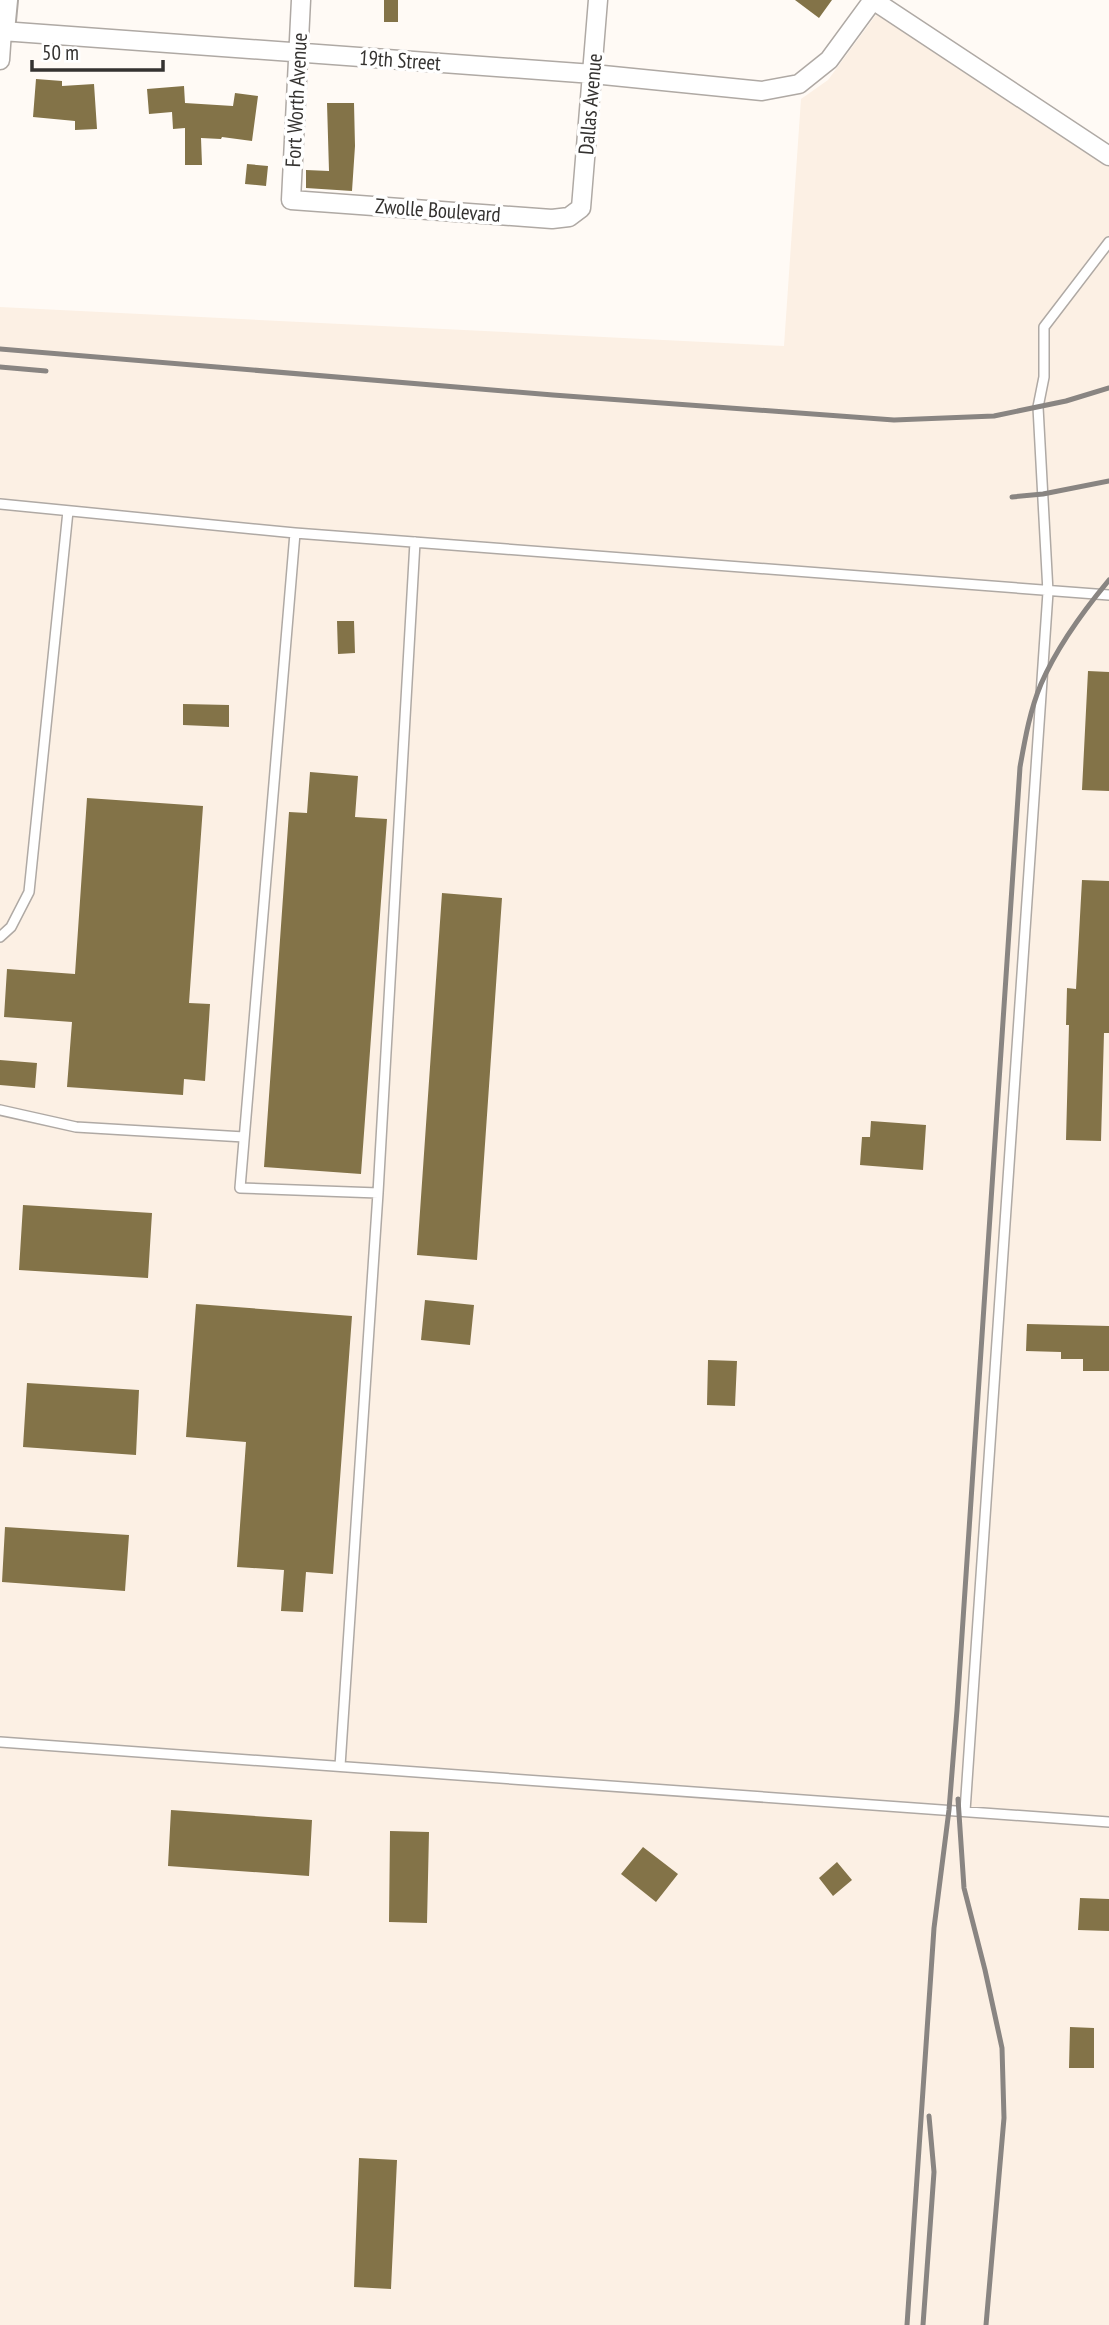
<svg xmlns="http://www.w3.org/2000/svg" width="1109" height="2325" viewBox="0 0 1109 2325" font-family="'PT Sans Narrow',sans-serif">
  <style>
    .built { fill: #fcf0e4 }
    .building { fill: #837348 }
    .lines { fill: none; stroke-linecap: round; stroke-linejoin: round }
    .lane-casing { stroke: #afa9a4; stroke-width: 12 }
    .street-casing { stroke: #afa9a4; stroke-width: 21 }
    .secondary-casing { stroke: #afa9a4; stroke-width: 28 }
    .lane { stroke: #fff; stroke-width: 9 }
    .street { stroke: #fff; stroke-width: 18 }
    .secondary { stroke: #fff; stroke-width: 24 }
    .rail { stroke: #898582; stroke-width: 5 }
    .labels { text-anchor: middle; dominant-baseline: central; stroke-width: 7; stroke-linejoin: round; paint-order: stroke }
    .street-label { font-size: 21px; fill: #343230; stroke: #fff }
  </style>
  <rect width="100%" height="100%" fill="#fffaf5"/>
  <path class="built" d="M878 12 1109 145V2325H0V307L784 346 801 99 828 80Z"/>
  <path class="building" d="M384 0H398V22H384Z
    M795 0H832L819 18Z
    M36 79 62 81V86L94 84 97 129 75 130V121L33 117Z
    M184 86 185 103 233 106 235 93 258 96 252 141 222 137 221 139 201 138 202 165H185V128L173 129 172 112 149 114 147 89Z
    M327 103H354L355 146 352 191 306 188V170L329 171Z
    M247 164 268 166 266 186 245 184Z
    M337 621H354L355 653 338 654Z
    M1088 671 1109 672V791L1082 790Z
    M183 704 229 705V727L183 725Z
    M310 772 358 776 355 817 387 819 361 1174 264 1167 289 812 307 813Z
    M87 798 203 806 189 1003 210 1004 205 1081 184 1079 183 1095 67 1087 72 1022 4 1017 7 969 75 974Z
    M1082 880 1109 881V1033H1104L1101 1141 1066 1140 1069 1025H1066L1067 988 1076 989Z
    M442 893 502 898 477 1260 417 1255Z
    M0 1060 37 1063 35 1088 0 1085Z
    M871 1121 926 1125 923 1170 860 1165 862 1137H870Z
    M23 1205 152 1213 148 1278 19 1270Z
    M425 1300 474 1305 470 1345 421 1340Z
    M196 1304 352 1316 333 1574 306 1572 303 1612 281 1611 284 1570 237 1567 246 1442 186 1437Z
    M1027 1324 1109 1326V1371H1083V1359H1061V1352L1026 1351Z
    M708 1360 737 1361 735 1406 707 1405Z
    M27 1383 139 1390 136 1455 23 1447Z
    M5 1527 129 1535 125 1591 2 1582Z
    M171 1810 312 1820 309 1876 168 1866Z
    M390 1831 429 1832 427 1923 389 1922Z
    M643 1847 678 1874 656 1902 621 1874Z
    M837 1862 852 1880 833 1896 819 1878Z
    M1080 1898 1109 1899V1931L1078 1930Z
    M1070 2027 1094 2028V2068H1069Z
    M359 2158 397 2160 391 2289 354 2287Z"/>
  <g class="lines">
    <g class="lane-casing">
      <path id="lane" d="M0 504 295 533 1109 595
        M295 533 240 1188 378 1193
        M0 937 11 927 29 892 68 511
        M0 1110 76 1127 244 1137
        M0 1742 1109 1822
        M340 1766 378 1193 415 542
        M965 1811 1048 592 1038 407 1044 377V327L1109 242"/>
    </g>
    <g class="street-casing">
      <path id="street" d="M301 0 291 200 552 219 569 217 581 208 598 0
        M873 0 1109 156
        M0 60 2 31 593 74 762 91 799 84 829 60 873 0"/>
    </g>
    <g class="secondary-casing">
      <path id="secondary" d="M0 31H2L5 0"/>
    </g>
    <use href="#lane" class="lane"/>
    <use href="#street" class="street"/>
    <use href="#secondary" class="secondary"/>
    <path class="rail" d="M0 349 553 395 894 420 994 416 1066 401 1109 388
      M0 367 46 371
      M1012 497 1043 494 1109 481
      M958 1799 964 1888 985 1970 1002 2048 1004 2118 986 2325
      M907 2325 934 1928 949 1810 957 1710 1020 767C1025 739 1030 710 1041 684 1057 647 1084 610 1109 580
      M923 2325 934 2172 929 2116"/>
  </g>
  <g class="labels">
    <g class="street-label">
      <text transform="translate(400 60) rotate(4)">19th Street</text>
      <text transform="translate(296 100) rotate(-87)">Fort Worth Avenue</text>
      <text transform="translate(590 104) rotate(-85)">Dallas Avenue</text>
      <text transform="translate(438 210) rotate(4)">Zwolle Boulevard</text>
    </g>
  </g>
  <path d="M32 60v10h131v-10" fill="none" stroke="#343230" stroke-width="3.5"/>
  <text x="42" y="60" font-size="21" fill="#343230" stroke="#ffffff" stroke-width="5" paint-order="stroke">50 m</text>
</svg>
